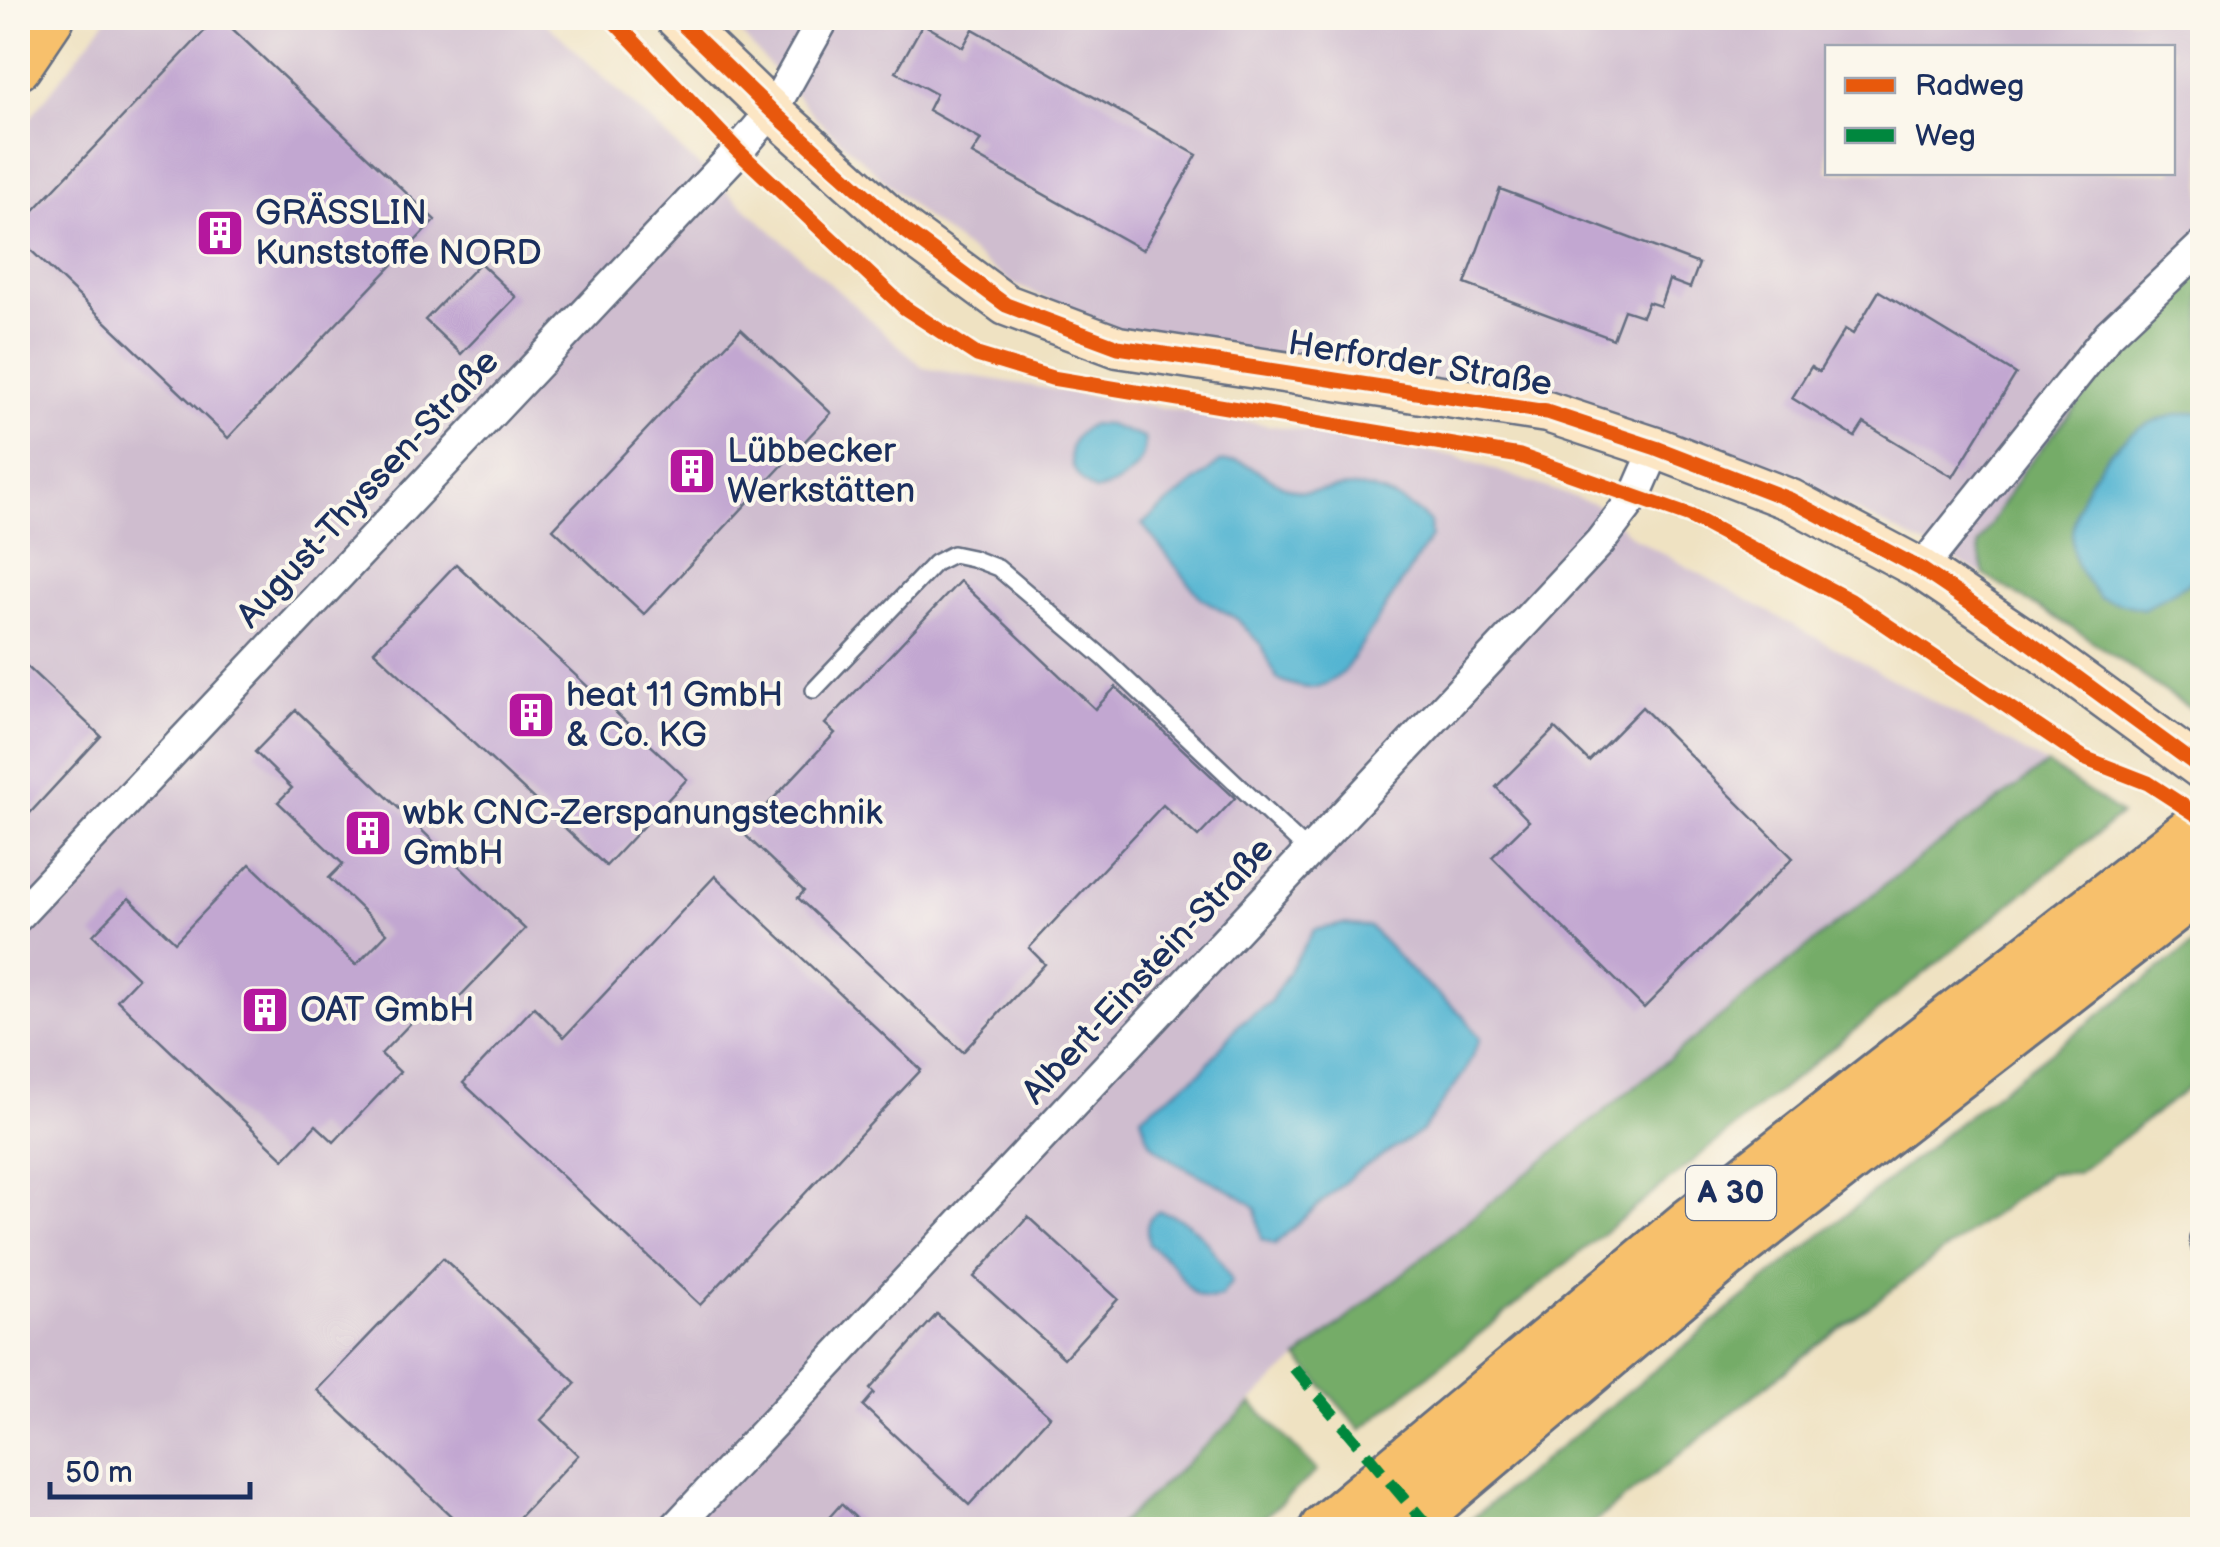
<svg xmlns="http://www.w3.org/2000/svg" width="2220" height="1547" viewBox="0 0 2220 1547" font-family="'Balsamiq Sans',sans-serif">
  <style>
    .industrial { fill: #cfbdcf; fill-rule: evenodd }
    .forest { fill: #75ac68; stroke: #486e63; stroke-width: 2.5 }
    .water { fill: #54b5d2; stroke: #387298; stroke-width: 2.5 }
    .building { fill: #c2a7d1 }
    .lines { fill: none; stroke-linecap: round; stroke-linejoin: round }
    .lane-casing { stroke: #656e81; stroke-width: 20 }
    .street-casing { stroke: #656e81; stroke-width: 35 }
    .secondary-casing { stroke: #656e81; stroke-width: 45 }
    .primary-casing { stroke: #656e81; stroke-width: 50 }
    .highway-casing { stroke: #656e81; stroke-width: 58 }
    .lane { stroke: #fff; stroke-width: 15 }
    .street { stroke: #fff; stroke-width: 30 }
    .secondary { stroke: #fce6c4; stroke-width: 40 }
    .primary { stroke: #f7c06c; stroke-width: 45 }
    .highway { stroke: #f7c06c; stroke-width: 52 }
    .quiet { stroke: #00873e; stroke-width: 12; stroke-dasharray: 25 12; stroke-linecap: butt }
    .cycleway-casing { stroke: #fbf7ec; stroke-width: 21 }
    .cycleway { stroke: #e8590c; stroke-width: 15 }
    .labels { text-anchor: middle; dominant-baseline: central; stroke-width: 8; stroke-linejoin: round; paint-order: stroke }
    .shield { fill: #fbf7ec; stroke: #5e6b89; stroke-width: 2.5 }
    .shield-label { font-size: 32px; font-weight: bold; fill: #1b2f5e }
    .poi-label { font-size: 35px; fill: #1b2f5e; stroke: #fbf7ec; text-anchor: start }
    .street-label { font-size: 35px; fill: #1b2f5e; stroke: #fbf7ec }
  </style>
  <rect width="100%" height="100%" fill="#fbf7ec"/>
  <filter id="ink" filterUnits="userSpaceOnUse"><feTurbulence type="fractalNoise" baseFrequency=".01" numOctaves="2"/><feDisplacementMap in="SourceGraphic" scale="20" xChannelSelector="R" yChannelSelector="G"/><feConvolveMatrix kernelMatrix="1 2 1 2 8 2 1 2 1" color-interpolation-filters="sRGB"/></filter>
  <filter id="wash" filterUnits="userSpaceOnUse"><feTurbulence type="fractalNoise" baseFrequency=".0048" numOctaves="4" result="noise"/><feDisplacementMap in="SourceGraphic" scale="40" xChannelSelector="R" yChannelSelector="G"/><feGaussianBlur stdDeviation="2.25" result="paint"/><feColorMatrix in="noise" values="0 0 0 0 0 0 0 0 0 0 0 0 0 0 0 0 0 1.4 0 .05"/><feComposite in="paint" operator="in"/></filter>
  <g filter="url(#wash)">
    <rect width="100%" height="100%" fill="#efe2c2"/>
    <path class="industrial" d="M107 18H541L679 148 924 368 1455 456 1597 505 1633 537 2047 764 1897 875 1298 1358 1114 1529H18V134Z
      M727 18H2202V271L2160 306 2024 469 1978 544 1984 575 1798 482 1126 333 1013 284 926 218 819 121ZM1828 48H2172V172H1828Z"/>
    <path class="forest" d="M2202 271V717L2082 634 1984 575 1978 545 2024 469 2160 306Z
      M2047 764 2121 814 1361 1430 1298 1358 1897 875Z
      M2202 937V1078L2077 1173H2049L1816 1346 1586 1529H1459L1982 1104Z
      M1252 1403 1317 1471 1251 1529H1114Z"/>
    <path class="water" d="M2202 412V562L2193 580 2143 609 2099 598C2092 588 2081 576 2077 565 2058 519 2097 456 2135 431 2156 417 2179 414 2202 412Z
      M1092 424 1108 425 1144 438C1149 466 1119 487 1095 491 1067 474 1059 440 1092 424Z
      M1236 461C1259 467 1275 486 1298 491 1316 494 1335 487 1353 487 1379 487 1411 504 1430 522L1431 537 1344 672C1317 692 1308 692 1277 679L1262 646 1237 619 1201 598 1142 524 1220 462Z
      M1344 924 1370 927 1413 973 1465 1017 1480 1039 1464 1073 1422 1131 1355 1173 1275 1244 1261 1239 1256 1208C1225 1182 1182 1173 1153 1145 1146 1139 1144 1125 1141 1116L1201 1072 1239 1024 1270 1002 1314 930Z
      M1159 1211C1198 1220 1212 1248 1232 1281L1221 1297C1191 1305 1185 1279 1169 1261 1164 1255 1155 1250 1149 1245 1146 1229 1144 1220 1159 1211Z"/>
    <g id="blocks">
      <path class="building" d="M217 18H221L435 220 228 438 18 238V227Z
        M923 24 963 47 973 29 1197 155 1143 250 972 154 981 140 928 110 936 94 896 72Z
        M1500 189 1699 264 1690 288 1669 280 1660 306 1648 302 1642 316 1624 310 1613 339 1465 284Z
        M480 263 516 297 461 354 425 320Z
        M1879 291 2016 374 1953 477 1864 423 1855 437 1792 398 1811 367 1819 372 1845 329 1853 334Z
        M741 329 831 413 644 614 553 529Z
        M456 564 687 779 606 866 374 651Z
        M960 581 1095 709 1116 687 1235 798 1198 837 1163 805 1029 948 1045 964 963 1052 798 898 804 891 742 832 835 733 825 724Z
        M18 658 101 736 18 826Z
        M1642 707 1793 858 1644 1008 1492 857 1529 821 1496 787 1555 728 1589 761Z
        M296 710 525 929 441 1016 429 1004 381 1054 400 1072 334 1142 316 1125 284 1159 117 1000 138 978 93 935 129 898 175 942 250 864 356 965 387 933 329 878 343 864 278 802 292 788 255 752Z
        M715 876 921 1070 700 1305 463 1083 534 1007 564 1037Z
        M1028 1217 1118 1299 1064 1358 974 1277Z
        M443 1258 576 1383 541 1420 578 1455 507 1530H466L317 1390Z
        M937 1314 1050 1416 969 1505 863 1406 874 1393 870 1389Z
        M841 1504 869 1530H818Z"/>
    </g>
  </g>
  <g filter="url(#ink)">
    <use href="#blocks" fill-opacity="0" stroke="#656e81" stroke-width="2.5"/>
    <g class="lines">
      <g class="lane-casing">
        <path id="lane" d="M814 690 935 563 953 554 972 558 998 568 1105 659 1310 853
          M2202 1227 2198 1239 2202 1257"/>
      </g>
      <g class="street-casing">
        <path id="street" d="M1921 569 2109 334 2202 246
          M18 916 738 151 772 111 824 18
          M673 1530 1600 542 1635 496 1656 448"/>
      </g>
      <g class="secondary-casing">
        <path id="secondary" d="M676 18 772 111 903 229 1006 305 1118 347 1547 412 1656 448 1791 500 1921 569 2023 638 2202 769"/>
      </g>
      <g class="primary-casing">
        <path id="primary" d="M18 67 51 18"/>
      </g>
      <g class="highway-casing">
        <path id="highway" d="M1326 1530 1693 1223 2202 825
          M1398 1530 1725 1253 2202 883"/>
      </g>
      <use href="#lane" class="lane"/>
      <use href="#street" class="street"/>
      <use href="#secondary" class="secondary"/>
      <use href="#primary" class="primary"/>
      <use href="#highway" class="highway"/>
      <path class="quiet" d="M18 29 25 18
        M1294 1368 1431 1530"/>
      <g class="cycleway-casing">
        <path id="cycleway" d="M611 18 738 151 905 308 977 355 1052 378 1520 456 1690 516 1851 601 2084 758 2148 783 2202 818
          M676 18 772 111 903 229 1006 305 1118 347 1547 412 1656 448 1791 500 1921 569 2023 638 2202 769"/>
      </g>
      <use href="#cycleway" class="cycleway"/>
    </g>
  </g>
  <defs>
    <g id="building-square" transform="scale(2.5)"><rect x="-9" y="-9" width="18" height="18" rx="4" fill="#b5179e" stroke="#fbf7ec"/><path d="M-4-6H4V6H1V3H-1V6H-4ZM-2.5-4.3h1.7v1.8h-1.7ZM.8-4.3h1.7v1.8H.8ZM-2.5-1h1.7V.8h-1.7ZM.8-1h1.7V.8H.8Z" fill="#fff"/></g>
  </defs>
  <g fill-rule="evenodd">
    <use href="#building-square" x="220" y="233"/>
    <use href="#building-square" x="692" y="471"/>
    <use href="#building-square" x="531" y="715"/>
    <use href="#building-square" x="368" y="833"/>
    <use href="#building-square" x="265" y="1010"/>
  </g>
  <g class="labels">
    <rect class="shield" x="1686" y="1166" width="90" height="54" rx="8"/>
    <g class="shield-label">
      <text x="1731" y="1193">A 30</text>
    </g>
    <g class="poi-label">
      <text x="255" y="213">GRÄSSLIN<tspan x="255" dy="40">Kunststoffe NORD</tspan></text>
      <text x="727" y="451">Lübbecker<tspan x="727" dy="40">Werkstätten</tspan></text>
      <text x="566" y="695">heat 11 GmbH<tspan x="566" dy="40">&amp; Co. KG</tspan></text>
      <text x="403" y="813">wbk CNC-Zerspanungstechnik<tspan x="403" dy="40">GmbH</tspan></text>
      <text x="300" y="1010">OAT GmbH</text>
    </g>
    <g class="street-label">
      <text transform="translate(1420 364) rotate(9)">Herforder Straße</text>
      <text transform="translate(368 489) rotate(-47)">August-Thyssen-Straße</text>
      <text transform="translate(1148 971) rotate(-47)">Albert-Einstein-Straße</text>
    </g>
  </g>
  <rect width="2220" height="1547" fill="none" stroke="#fbf7ec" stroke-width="60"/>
  <rect x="1825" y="45" width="350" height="130" fill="#fbf7ec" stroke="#a1a7b3" stroke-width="2.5"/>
  <rect x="1845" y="78" width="50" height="15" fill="#e8590c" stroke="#a1a7b3" stroke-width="2.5"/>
  <text x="1915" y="95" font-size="30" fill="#1b2f5e">Radweg</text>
  <rect x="1845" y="128" width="50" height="15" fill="#00873e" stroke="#a1a7b3" stroke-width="2.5"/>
  <text x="1915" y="145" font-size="30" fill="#1b2f5e">Weg</text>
  <path d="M50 1482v15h200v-15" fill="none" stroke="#1b2f5e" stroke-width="5"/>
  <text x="65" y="1482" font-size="30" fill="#1b2f5e" stroke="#fbf7ec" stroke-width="8" paint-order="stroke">50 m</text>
</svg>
